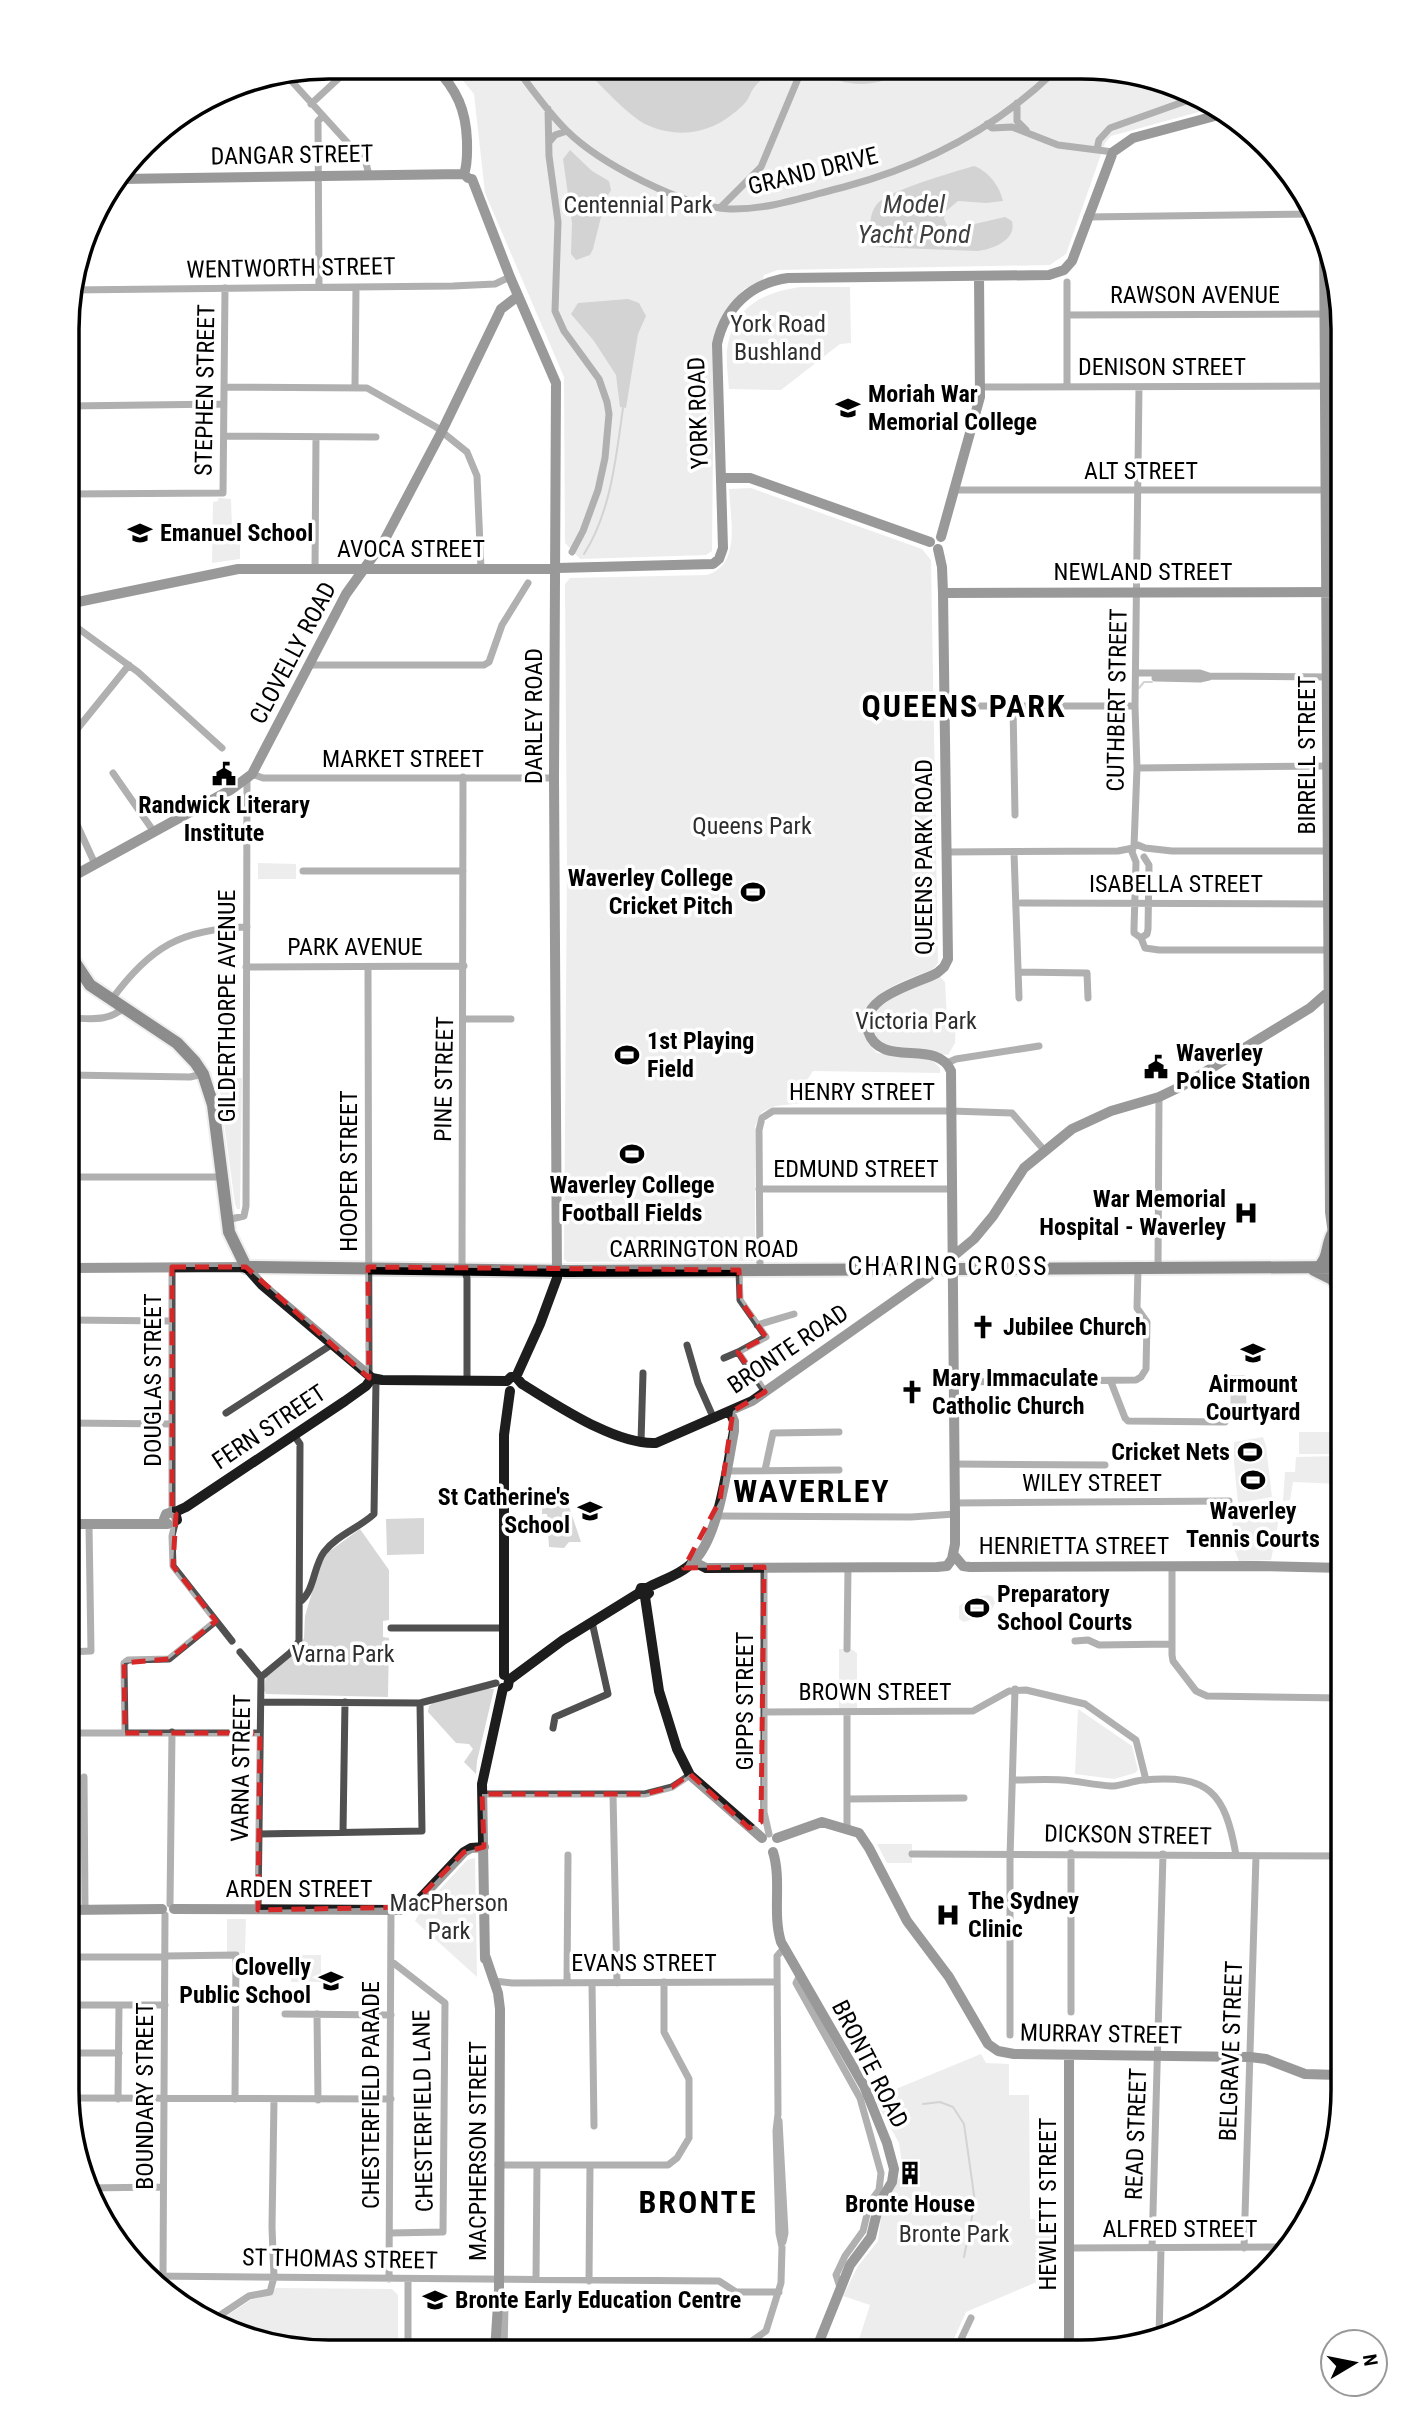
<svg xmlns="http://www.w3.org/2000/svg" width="1410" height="2419" viewBox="0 0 1410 2419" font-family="'Roboto Condensed',sans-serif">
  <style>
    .green { fill: #d7d7d7 }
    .water { fill: #9e9e9e }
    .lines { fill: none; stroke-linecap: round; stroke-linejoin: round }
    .stream { stroke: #9e9e9e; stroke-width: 2 }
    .primary-casing { stroke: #dbdbdb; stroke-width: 16 }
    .street { stroke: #505050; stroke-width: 7 }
    .secondary { stroke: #1d1d1d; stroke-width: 10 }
    .primary { stroke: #000; stroke-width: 12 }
    .marked { fill: none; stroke: #d62828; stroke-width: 5; stroke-dasharray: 14 9; stroke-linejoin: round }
    .labels { text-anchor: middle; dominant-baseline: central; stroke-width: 7; stroke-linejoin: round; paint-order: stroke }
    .street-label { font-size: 24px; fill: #000; stroke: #fff }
    .park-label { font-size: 24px; fill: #2e2e2e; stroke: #fff }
    .poi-label { font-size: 24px; font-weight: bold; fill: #000; stroke: #fff; text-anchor: start }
    .water-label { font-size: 26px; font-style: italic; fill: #3f3f3f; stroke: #fff }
    .neighbourhood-label { font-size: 26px; letter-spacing: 2px; fill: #000; stroke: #fff }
    .district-label { font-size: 32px; font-weight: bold; letter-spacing: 2px; fill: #000; stroke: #fff }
    .rim { fill: none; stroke: #000; stroke-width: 3.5 }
  </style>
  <rect width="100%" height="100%" fill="#fff"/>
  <path class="green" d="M452 67 1132 71 1197 93 1217 107 1111 136 1105 143 1066 254 1050 265 778 270 764 275 763 279 744 289 728 309 714 346 712 551 706 555 580 559 565 543 564 377 485 193 474 94Z
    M801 287H850L851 343 840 344 781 390 729 389C728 376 726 362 727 350 733 307 763 292 801 287Z
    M751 488 922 549 931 560 938 963 933 969C908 980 864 991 863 1024 863 1037 868 1044 877 1053L932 1060 940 1068V1073L813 1071 803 1086V1103L775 1106 762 1112 755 1126V1261L567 1262 564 1259 567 868 565 584 570 578 707 575C742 565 730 517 729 489Z
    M218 498 231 499 232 529 240 530V559L212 563 213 502 218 501Z
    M258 863 296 864V879H258Z
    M940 977 945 982 947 1018 956 1019 955 1043 948 1055 882 1045C878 1039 873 1033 872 1025 869 999 921 985 940 977Z
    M218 1078H242L240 1209H237L235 1204Z
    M1299 1432H1331V1436H1337V1449H1331V1454H1299Z
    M1263 1437 1266 1446 1272 1497 1238 1503 1234 1462V1442Z
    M1338 1456 1339 1484 1293 1482 1290 1500 1283 1501 1285 1472H1295L1296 1457Z
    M562 1486 581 1542H569L564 1548 549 1547 547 1514H542V1491Z
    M1273 1501 1274 1508 1277 1510 1278 1524 1271 1560 1239 1561 1235 1551 1231 1506Z
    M424 1518V1554L387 1555 386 1519Z
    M360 1529 389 1570V1620L383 1621V1637L389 1638 388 1697 266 1694 264 1690 266 1676 300 1646 304 1638 305 1616 319 1569 327 1553Z
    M988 1595 993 1597 995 1603 990 1613 964 1622 959 1619V1606L970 1598Z
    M839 1649H851L857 1653V1712H839Z
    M485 1688 494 1689 477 1761 476 1774 464 1762 473 1749 469 1744 456 1743 428 1712 429 1706 433 1703Z
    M1078 1709 1132 1746 1138 1770 1135 1773 1114 1779 1075 1774Z
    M877 1844H912V1863H887Z
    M475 1858 477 1977 415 1921 421 1910 467 1860Z
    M227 1919H246L245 1953 227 1954Z
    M291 1955H321V1982H291Z
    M981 2054 986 2063 1009 2064V2095H1029L1030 2219 1058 2220V2273L966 2312 948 2352H855L870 2305 843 2296 858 2266 878 2241 882 2209 903 2171 899 2143 874 2098Z
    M276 2288 392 2289 398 2295V2350C337 2350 270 2356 214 2324L251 2300 271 2294Z"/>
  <path class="water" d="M583 68 674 69 682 80 694 79 703 73 704 69H771C766 77 758 81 753 89 750 93 749 99 745 103 718 131 684 141 647 125 629 117 599 83 583 68Z
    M819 70H902C881 89 840 88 819 70Z
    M570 150 592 171 609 181 611 190 605 201 593 249 590 255 576 260 571 254 572 223 563 159Z
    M974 166C988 171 1000 186 1003 201L986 203 958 201 945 212 944 219 948 227 957 228 1005 217 1012 221C1017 240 993 249 978 251L873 247C869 234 868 215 877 204 889 190 954 172 974 166Z
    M628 299 639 303 646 316 638 334 626 408 620 407 616 375 594 341 571 314 578 303Z
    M1230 1375H1245L1247 1413H1257V1421L1231 1422Z"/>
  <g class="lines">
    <path class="stream" d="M584 554C611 512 616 457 623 408
      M1139 688 1144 682H1152
      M923 2104 940 2102 953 2107 964 2124 975 2202 964 2257"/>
    <g class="primary-casing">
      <path id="primary" d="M68 952 90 985 177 1043 195 1062 203 1074 213 1105 229 1232 246 1267 568 1271 1343 1267
        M1317 1269C1329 1259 1326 1248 1332 1235
        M1314 1270 1332 1279 1343 1294"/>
    </g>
    <path class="street" d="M516 68C532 89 547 111 566 130 599 163 683 207 730 209 769 210 807 196 844 187 923 166 996 128 1055 71
      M286 75 366 163 369 175
      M1017 103V121L1026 130
      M311 104 351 67
      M548 109 549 156 558 222 555 311 564 331 599 379 607 402 609 414 605 458 598 490 583 531 572 552
      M987 124 992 128 1012 127 1058 145 1113 152
      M550 141 555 135 567 131
      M1097 149 1099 140 1110 128 1200 96
      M720 208 761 167 802 69
      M1087 217 1314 214
      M1067 282V386
      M319 287 318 121 322 117
      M70 290 453 286 495 284 510 277
      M1067 315 1324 314
      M355 386 356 287
      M224 387 367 388 436 427 467 452 477 476 481 569
      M981 387 1343 386
      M69 406 224 404
      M224 436 376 437
      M1326 456H1343
      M955 490H1326
      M68 494 223 493 225 288
      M1327 546H1343
      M315 570 316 437
      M68 621 138 672 222 748
      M309 665H484L489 662 502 625 528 583
      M1137 673H1200L1209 676 1328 677
      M1155 678 1200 679 1209 677
      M1328 694H1343
      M944 706H1135
      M1013 706 1015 815
      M78 728 129 665
      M1328 734H1343
      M1137 768 1328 766
      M113 773 154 832
      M252 774 263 778H554
      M463 777 462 1263 467 1278V1380
      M68 805 95 864
      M1329 805H1343
      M1134 846 1137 768 1135 706 1139 387
      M1329 851H1172L1145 848 1138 845 1134 846 1132 852 1136 862 1134 928V933L1141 938 1145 948 1159 950H1330
      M947 852 1118 851 1133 848
      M1014 852 1019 998
      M303 871H463
      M1021 903 1330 904
      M1141 938 1147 934 1148 929 1149 865 1144 857
      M246 967 464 966
      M368 967 369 1376
      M1018 972 1087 973 1088 998
      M112 999C150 947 181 929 247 927
      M68 1018C88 1018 109 1023 124 1007
      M464 1019H511
      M947 1063 956 1059 1039 1046
      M68 1075 190 1077 203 1074
      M68 1177H221
      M1331 1186 1343 1185
      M759 1189H952
      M227 1220 244 1216 246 1206 247 779
      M1158 1268 1159 1097
      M739 1270 740 1300 766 1337 738 1352 765 1392
      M760 1270 759 1130 762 1118 773 1111H951L1012 1113 1044 1150
      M67 1320 172 1321
      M757 1325 794 1314
      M687 1345 698 1383 714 1419
      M724 1358 738 1352
      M954 1382 1136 1380 1141 1377 1146 1369 1147 1322 1137 1308 1138 1269
      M1111 1382 1125 1418 1128 1421 1225 1422
      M226 1413 331 1345
      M67 1423 172 1424
      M641 1442 643 1373
      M955 1464 1105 1465
      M765 1470 773 1433 839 1432
      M726 1471 839 1470
      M955 1503 1229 1501
      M172 1512V1267
      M718 1516 911 1517 955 1514
      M175 1524 172 1536 173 1566 232 1641
      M764 1567V1812L769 1834
      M1172 1567V1655L1173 1661 1196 1691 1207 1696 1343 1698
      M300 1602C315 1590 313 1567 324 1552 337 1535 359 1528 374 1514L376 1380
      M391 1628H504
      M1075 1641 1088 1640 1099 1645 1171 1644
      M847 1649 848 1567
      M67 1652 91 1651 89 1525
      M240 1652 261 1677
      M261 1677 290 1653 299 1641 300 1444 294 1435
      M261 1702 420 1703 496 1683
      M764 1712 973 1711 1009 1691 1026 1690 1085 1704 1136 1740 1146 1780
      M553 1728 555 1717 608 1694 592 1622
      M67 1733H260
      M125 1733 124 1663 128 1660 169 1659 216 1621
      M84 1777 85 1909
      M1013 1780C1030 1780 1046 1779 1062 1780 1078 1781 1094 1785 1111 1786 1121 1786 1132 1781 1143 1780 1209 1774 1225 1792 1236 1855
      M487 1794H645L672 1787 690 1775
      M613 1794 617 1983
      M847 1799 964 1798
      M847 1828V1712
      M343 1832 345 1702
      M259 1834 422 1831 420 1703
      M1071 1853V2012
      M912 1854 1343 1856
      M170 1904 172 1732
      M258 1910 261 1677
      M166 1956 236 1955 235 2099
      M67 1957H166
      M800 1975 796 1983 860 2098 881 2173 879 2190 870 2202 863 2231 845 2256 836 2275 840 2287
      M494 1981 512 1983 776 1982
      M567 1983 568 1855
      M592 1983 594 2126
      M67 2005H165
      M285 2014 391 2015
      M317 2014 318 2100
      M1010 2035V1857L1015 1689
      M67 2053H119
      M68 2098 391 2099
      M118 2099 119 2005
      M779 2121 785 2233 783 2242
      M498 2165H668L677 2158 689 2138V2079L664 2032V1982
      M87 2188 163 2187
      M390 2233 443 2232 445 2003 391 1961
      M1069 2248 1291 2247
      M1152 2248 1163 1854
      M1244 2248 1256 1856
      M148 2276 714 2281H719L736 2292H779
      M163 2276 165 1915
      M389 2279 391 1911
      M536 2279 537 2165
      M589 2281 590 2165
      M501 2292 505 2305 504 2351
      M210 2322 249 2296 270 2292 274 2277 272 2227 274 2100
      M1159 2339 1161 2248
      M466 2345H495
      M408 2348H445
      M408 2351V2279
      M729 2351 746 2345 766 2331 781 2283 782 2247 779 2233 776 2131 778 2114 777 1956 784 1948
      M955 2352 971 2318"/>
    <path class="secondary" d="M435 67C457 90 466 110 467 141 467 153 468 163 464 174L468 178
      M120 179 464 174
      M472 179 510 277 556 383 554 778 557 1278 540 1324 516 1377
      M1324 233 1330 1212 1336 1256 1343 1275
      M721 478H750L930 542
      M941 537 980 397 979 276
      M943 593 1343 592
      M68 604 238 569H518L713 564 719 559 723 548 717 344C725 307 751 283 788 278L1049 275 1064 270 1072 261 1113 152 1133 138 1226 113
      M68 879 232 789 252 774 346 594 384 541 442 431 501 309 518 296
      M68 1268 246 1267 262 1285 372 1378 382 1380 507 1381 511 1377H516L522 1384C557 1405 615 1445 656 1443L752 1401 927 1278 974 1239 993 1216 1024 1168 1072 1129 1111 1111 1159 1097 1182 1086 1310 1008 1343 979
      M173 1513 186 1507 345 1401 366 1386 372 1378
      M164 1519 166 1514 172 1512 176 1516 177 1520
      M67 1524H168
      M953 1554 963 1566 970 1567 1256 1566 1343 1568
      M694 1562 706 1568 937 1567 947 1566 952 1559 955 1544V1514L951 1071C937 1037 880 1070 868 1031 858 997 914 985 937 973L944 967 948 959 943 593 942 567 938 549
      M647 1588 649 1593 645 1597 659 1691 677 1749 690 1775 762 1838
      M504 1675V1435L510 1391
      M503 1688 508 1686 509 1680 563 1640 639 1593 641 1588H647C662 1580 682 1574 694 1561 719 1536 727 1467 734 1431V1421L730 1412
      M777 1838 822 1822 859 1833 869 1848 907 1921 949 1977 988 2044 998 2051 1014 2054 1250 2057 1266 2059 1305 2074 1338 2075
      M773 1852C782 1881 772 1913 781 1942L864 2086 887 2143 894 2169 892 2182 879 2204 871 2237 850 2265 815 2352
      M174 1909 400 1910 416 1903 464 1852 471 1848 484 1847
      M67 1910 162 1909
      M485 1955 498 1993 500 2009 499 2289 495 2351
      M485 1959 482 1784 503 1688
      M1343 2006V2001
      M1065 2352 1068 2347 1069 2336V2055"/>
    <use href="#primary" class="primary"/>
  </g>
  <path d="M0 0H1410V2419H0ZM172 1267H246L369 1378 368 1267 739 1270 740 1300 766 1337 738 1352 765 1392 733 1411 720 1500 684 1568 764 1567 761 1822 749 1828 690 1774 672 1787 645 1794H482L484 1847 464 1852 410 1907 258 1910 260 1733H125L124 1663 169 1659 216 1621 173 1566 176 1514 172 1512Z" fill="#fff" fill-opacity=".55" fill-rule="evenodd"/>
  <path class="marked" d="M172 1267H246L369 1378 368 1267 739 1270 740 1300 766 1337 738 1352 765 1392 733 1411 720 1500 684 1568 764 1567 761 1822 749 1828 690 1774 672 1787 645 1794H482L484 1847 464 1852 410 1907 258 1910 260 1733H125L124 1663 169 1659 216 1621 173 1566 176 1514 172 1512Z"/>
  <defs>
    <g id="school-bare" transform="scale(1.89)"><path d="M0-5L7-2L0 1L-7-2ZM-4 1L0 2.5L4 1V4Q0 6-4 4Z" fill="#000" stroke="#fff" stroke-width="2.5" paint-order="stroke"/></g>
    <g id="civic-bare" transform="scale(1.89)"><path d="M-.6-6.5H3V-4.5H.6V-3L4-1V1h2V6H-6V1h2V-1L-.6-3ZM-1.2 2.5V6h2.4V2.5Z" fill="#000" stroke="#fff" stroke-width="2.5" paint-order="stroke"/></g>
    <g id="stadium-bare" transform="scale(1.89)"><path d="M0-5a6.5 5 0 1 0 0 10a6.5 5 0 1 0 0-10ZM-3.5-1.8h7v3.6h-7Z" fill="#000" stroke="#fff" stroke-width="2.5" paint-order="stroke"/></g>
    <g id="hospital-bare" transform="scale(1.89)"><path d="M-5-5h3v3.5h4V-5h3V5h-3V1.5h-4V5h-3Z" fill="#000" stroke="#fff" stroke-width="2.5" paint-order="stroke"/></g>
    <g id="church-bare" transform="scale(1.89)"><path d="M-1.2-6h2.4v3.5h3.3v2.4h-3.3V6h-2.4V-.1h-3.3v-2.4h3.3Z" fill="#000" stroke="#fff" stroke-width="2.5" paint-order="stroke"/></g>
    <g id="building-bare" transform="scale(1.89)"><path d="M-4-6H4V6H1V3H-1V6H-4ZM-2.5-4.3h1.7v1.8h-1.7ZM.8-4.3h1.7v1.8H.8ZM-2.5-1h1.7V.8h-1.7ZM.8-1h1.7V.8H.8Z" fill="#000" stroke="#fff" stroke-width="2.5" paint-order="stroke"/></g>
  </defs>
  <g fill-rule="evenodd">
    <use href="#school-bare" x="848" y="408"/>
    <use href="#school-bare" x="140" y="533"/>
    <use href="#civic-bare" x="224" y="774"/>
    <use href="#stadium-bare" x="753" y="892"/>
    <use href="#stadium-bare" x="627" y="1055"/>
    <use href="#civic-bare" x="1156" y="1067"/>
    <use href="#stadium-bare" x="632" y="1154"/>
    <use href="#hospital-bare" x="1246" y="1213"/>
    <use href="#church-bare" x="983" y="1327"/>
    <use href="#school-bare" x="1253" y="1353"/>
    <use href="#church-bare" x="912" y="1392"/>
    <use href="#stadium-bare" x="1250" y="1452"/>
    <use href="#stadium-bare" x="1253" y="1480"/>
    <use href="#school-bare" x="590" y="1511"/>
    <use href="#stadium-bare" x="977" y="1608"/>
    <use href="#hospital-bare" x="948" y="1915"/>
    <use href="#school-bare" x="331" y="1981"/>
    <use href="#building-bare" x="910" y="2173"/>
    <use href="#school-bare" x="435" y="2300"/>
  </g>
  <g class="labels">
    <g class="street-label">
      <text transform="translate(292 155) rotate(-1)">DANGAR STREET</text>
      <text transform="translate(813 171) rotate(-14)">GRAND DRIVE</text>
      <text transform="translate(291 268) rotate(-1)">WENTWORTH STREET</text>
      <text x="1195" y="295">RAWSON AVENUE</text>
      <text x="1162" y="367">DENISON STREET</text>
      <text transform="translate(205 390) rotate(-89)">STEPHEN STREET</text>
      <text transform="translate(698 413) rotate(-92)">YORK ROAD</text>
      <text x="1141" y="471">ALT STREET</text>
      <text x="411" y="549">AVOCA STREET</text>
      <text x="1143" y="572">NEWLAND STREET</text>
      <text transform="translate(293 653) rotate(-62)">CLOVELLY ROAD</text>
      <text transform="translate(1117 700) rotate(-89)">CUTHBERT STREET</text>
      <text transform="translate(534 716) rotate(-90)">DARLEY ROAD</text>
      <text transform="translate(1307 755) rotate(-90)">BIRRELL STREET</text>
      <text x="403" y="759">MARKET STREET</text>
      <text transform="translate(924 857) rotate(-90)">QUEENS PARK ROAD</text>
      <text x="1176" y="884">ISABELLA STREET</text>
      <text x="355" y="947">PARK AVENUE</text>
      <text transform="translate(227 1006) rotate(-90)">GILDERTHORPE AVENUE</text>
      <text transform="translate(444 1079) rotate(-89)">PINE STREET</text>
      <text x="862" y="1092">HENRY STREET</text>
      <text x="856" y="1169">EDMUND STREET</text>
      <text transform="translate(349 1171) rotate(-90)">HOOPER STREET</text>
      <text x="704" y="1249">CARRINGTON ROAD</text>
      <text transform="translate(788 1349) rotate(-34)">BRONTE ROAD</text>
      <text transform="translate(153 1380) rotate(-90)">DOUGLAS STREET</text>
      <text transform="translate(269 1427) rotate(-34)">FERN STREET</text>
      <text x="1092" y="1483">WILEY STREET</text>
      <text x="1074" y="1546">HENRIETTA STREET</text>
      <text x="875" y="1692">BROWN STREET</text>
      <text transform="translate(745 1701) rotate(-90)">GIPPS STREET</text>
      <text transform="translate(241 1768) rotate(-89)">VARNA STREET</text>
      <text transform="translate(1128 1835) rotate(1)">DICKSON STREET</text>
      <text x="299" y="1889">ARDEN STREET</text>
      <text x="644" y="1963">EVANS STREET</text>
      <text transform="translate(1101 2034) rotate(1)">MURRAY STREET</text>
      <text transform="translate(1231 2051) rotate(-88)">BELGRAVE STREET</text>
      <text transform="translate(870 2064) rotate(63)">BRONTE ROAD</text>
      <text transform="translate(371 2095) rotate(-90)">CHESTERFIELD PARADE</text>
      <text transform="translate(145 2096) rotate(-90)">BOUNDARY STREET</text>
      <text transform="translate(423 2111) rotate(-91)">CHESTERFIELD LANE</text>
      <text transform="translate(1136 2134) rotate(-88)">READ STREET</text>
      <text transform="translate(478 2151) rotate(-90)">MACPHERSON STREET</text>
      <text transform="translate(1048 2204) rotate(-90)">HEWLETT STREET</text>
      <text x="1180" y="2229">ALFRED STREET</text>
      <text transform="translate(340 2259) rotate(1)">ST THOMAS STREET</text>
    </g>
    <g class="park-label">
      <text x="638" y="205">Centennial Park</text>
      <text x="778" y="324">York Road<tspan x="778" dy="28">Bushland</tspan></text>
      <text x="752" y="826">Queens Park</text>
      <text x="916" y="1021">Victoria Park</text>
      <text x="343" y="1654">Varna Park</text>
      <text x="449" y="1903">MacPherson<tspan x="449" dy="28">Park</tspan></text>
      <text x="954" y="2234">Bronte Park</text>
    </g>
    <g class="poi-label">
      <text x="868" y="394">Moriah War<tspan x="868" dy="28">Memorial College</tspan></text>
      <text x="160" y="533">Emanuel School</text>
      <text x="224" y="805" text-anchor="middle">Randwick Literary<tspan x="224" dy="28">Institute</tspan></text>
      <text x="733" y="878" text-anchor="end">Waverley College<tspan x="733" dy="28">Cricket Pitch</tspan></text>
      <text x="647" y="1041">1st Playing<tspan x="647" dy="28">Field</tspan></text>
      <text x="1176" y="1053">Waverley<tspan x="1176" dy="28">Police Station</tspan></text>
      <text x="632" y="1185" text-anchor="middle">Waverley College<tspan x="632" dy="28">Football Fields</tspan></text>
      <text x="1226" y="1199" text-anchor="end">War Memorial<tspan x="1226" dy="28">Hospital - Waverley</tspan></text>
      <text x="1003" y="1327">Jubilee Church</text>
      <text x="932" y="1378">Mary Immaculate<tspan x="932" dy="28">Catholic Church</tspan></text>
      <text x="1253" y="1384" text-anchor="middle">Airmount<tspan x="1253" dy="28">Courtyard</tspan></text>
      <text x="1230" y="1452" text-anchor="end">Cricket Nets</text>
      <text x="570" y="1497" text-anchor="end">St Catherine's<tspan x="570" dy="28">School</tspan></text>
      <text x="1253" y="1511" text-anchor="middle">Waverley<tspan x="1253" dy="28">Tennis Courts</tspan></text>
      <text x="997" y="1594">Preparatory<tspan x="997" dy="28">School Courts</tspan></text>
      <text x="968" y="1901">The Sydney<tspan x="968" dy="28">Clinic</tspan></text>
      <text x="311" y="1967" text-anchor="end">Clovelly<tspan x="311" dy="28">Public School</tspan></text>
      <text x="910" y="2204" text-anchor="middle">Bronte House</text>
      <text x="455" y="2300">Bronte Early Education Centre</text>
    </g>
    <g class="water-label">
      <text x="914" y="204">Model<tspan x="914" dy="30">Yacht Pond</tspan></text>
    </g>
    <g class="neighbourhood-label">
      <text x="948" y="1266">CHARING CROSS</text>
    </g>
    <g class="district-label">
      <text x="964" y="706">QUEENS PARK</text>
      <text x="812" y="1491">WAVERLEY</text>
      <text x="698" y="2202">BRONTE</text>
    </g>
  </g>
  <path d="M0 0H1410V2419H0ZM329 79H1081A250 250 0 0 1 1331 329V2090A250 250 0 0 1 1081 2340H329A250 250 0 0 1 79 2090V329A250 250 0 0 1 329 79Z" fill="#fff" fill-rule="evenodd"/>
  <path class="rim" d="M329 79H1081A250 250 0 0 1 1331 329V2090A250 250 0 0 1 1081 2340H329A250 250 0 0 1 79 2090V329A250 250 0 0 1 329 79Z"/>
  <g transform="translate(1354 2363) rotate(80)"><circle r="33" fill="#ffffff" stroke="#999999" stroke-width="2"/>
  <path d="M0-5L12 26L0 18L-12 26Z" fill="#000000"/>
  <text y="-10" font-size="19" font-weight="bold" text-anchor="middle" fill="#000000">N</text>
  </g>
</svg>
